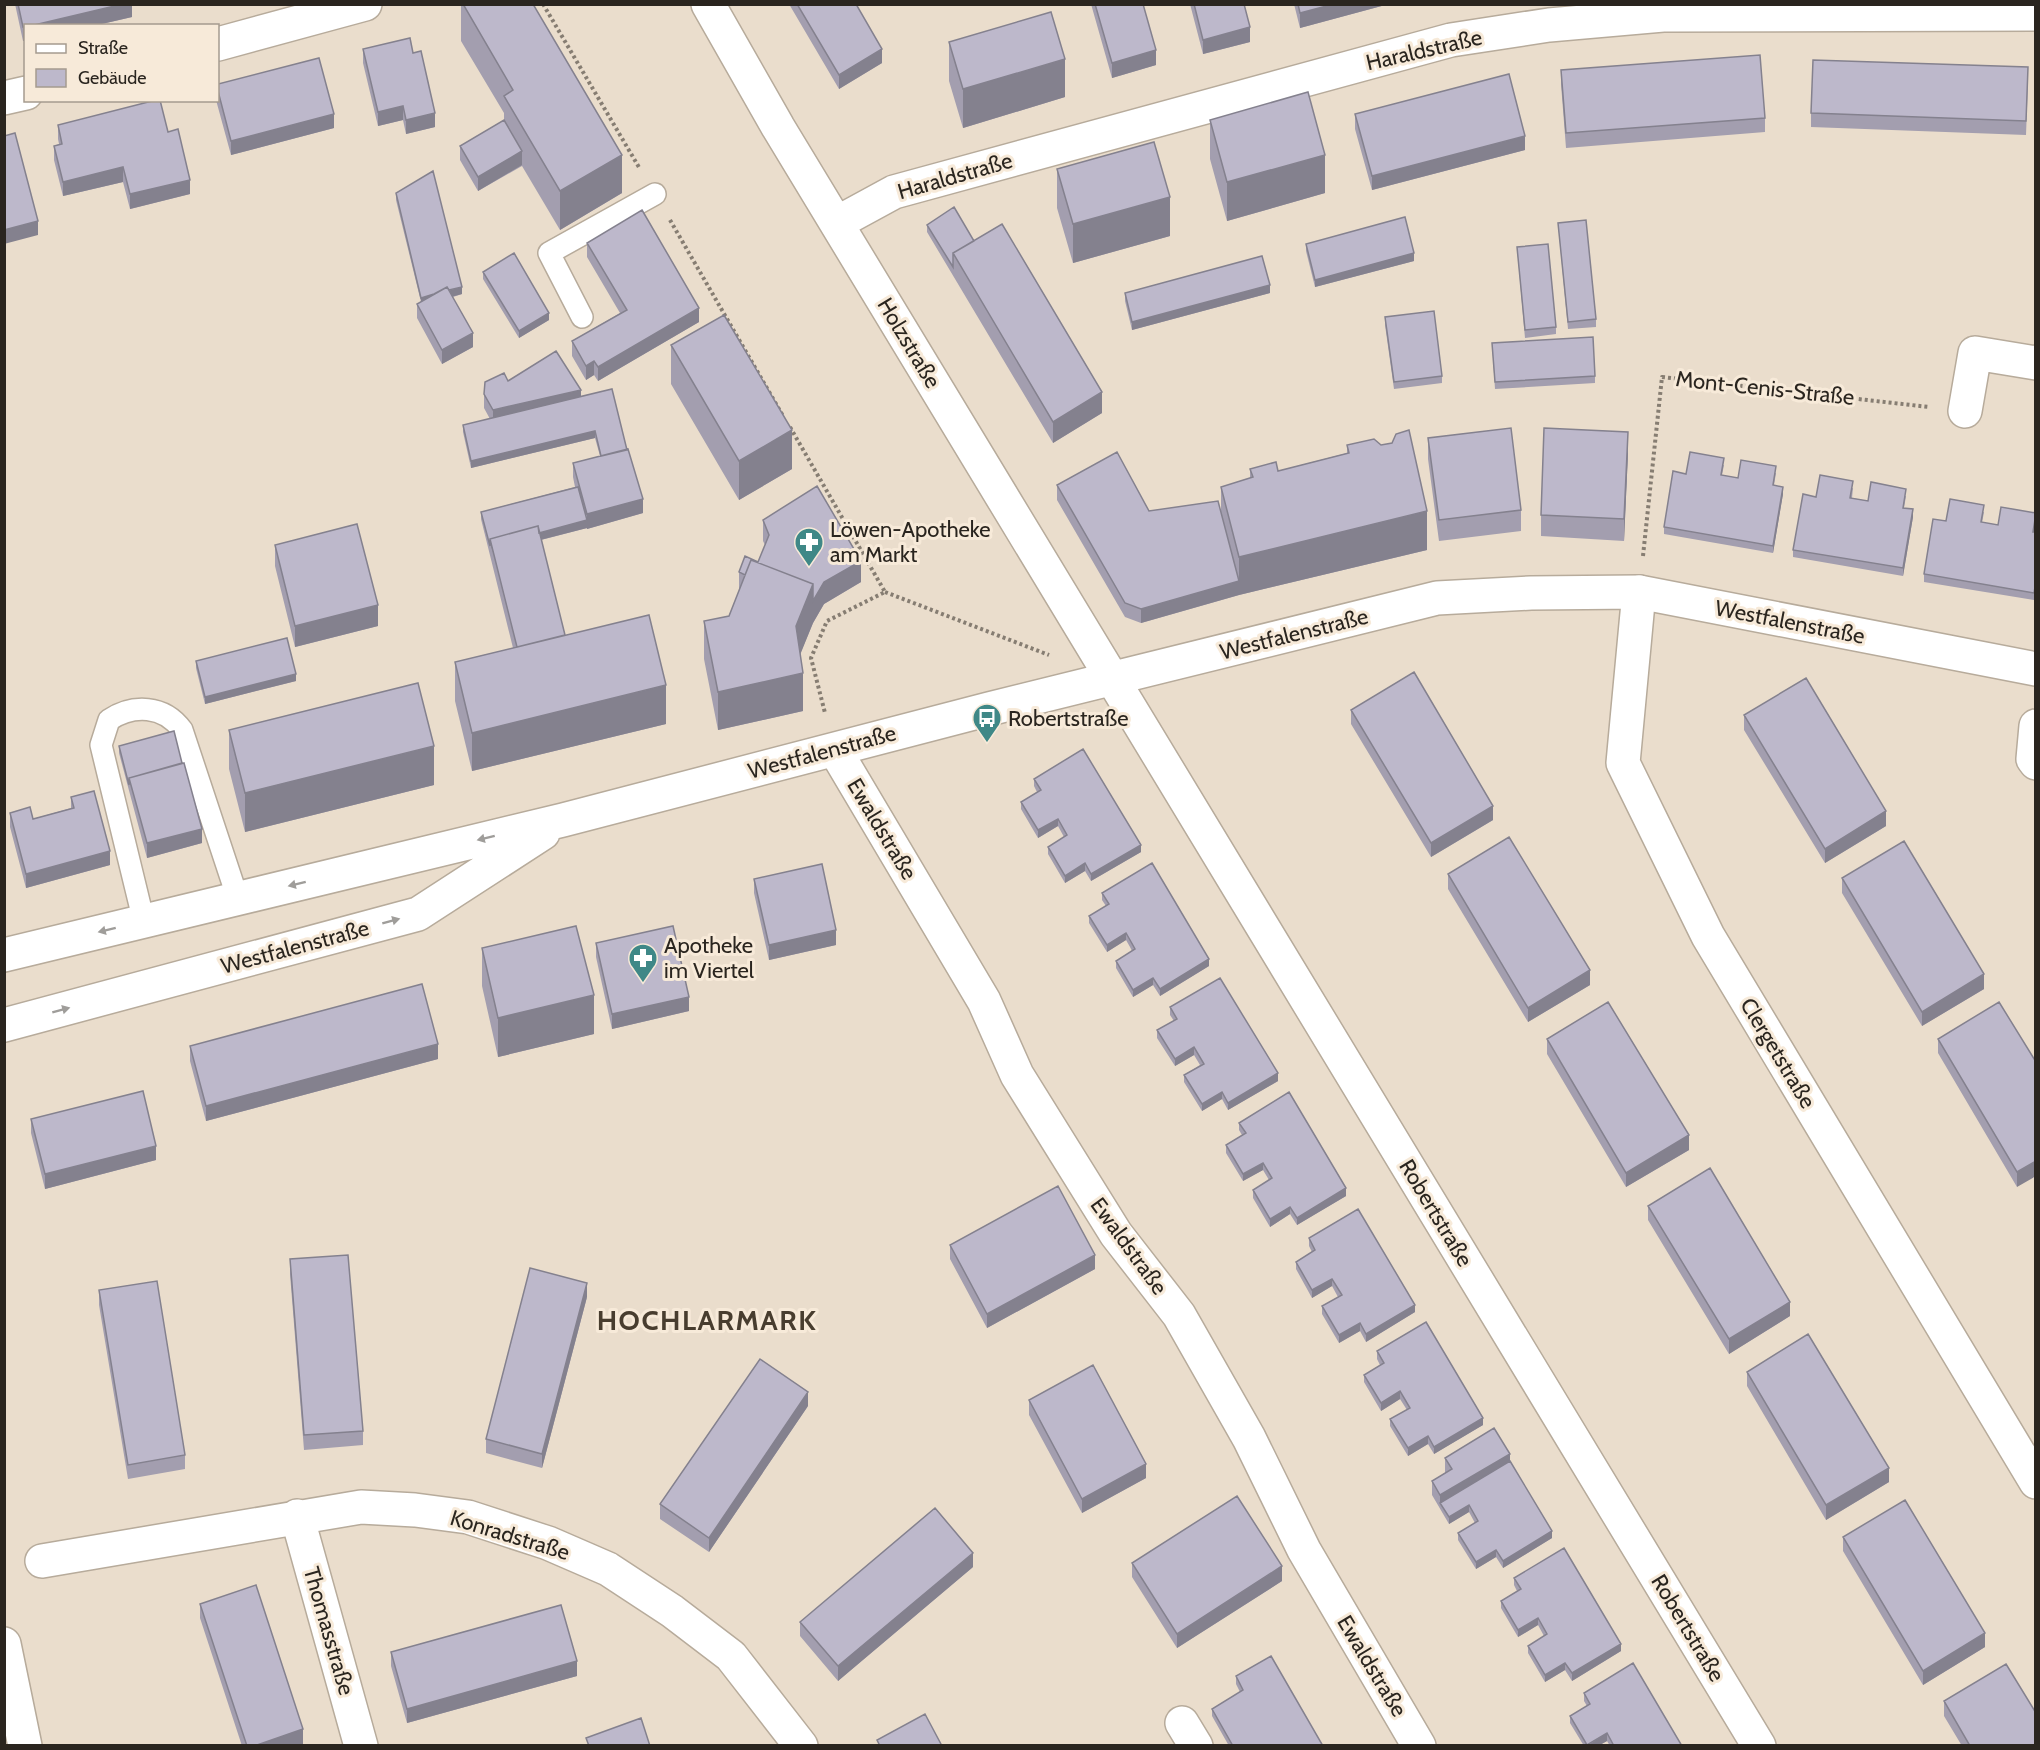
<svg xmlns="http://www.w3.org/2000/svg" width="2040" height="1750" viewBox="0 0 2040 1750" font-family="Cabin,sans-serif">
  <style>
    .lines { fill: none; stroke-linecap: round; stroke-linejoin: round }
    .lane-casing { stroke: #b7ab9b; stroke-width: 24 }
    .street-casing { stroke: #b7ab9b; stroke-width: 36 }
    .secondary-casing { stroke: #b7ab9b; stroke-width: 36 }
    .path { stroke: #867d72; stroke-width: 4; stroke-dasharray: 3 3; stroke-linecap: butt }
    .lane { stroke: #fff; stroke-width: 21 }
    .street { stroke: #fff; stroke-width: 33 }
    .secondary { stroke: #fff; stroke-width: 33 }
    .wall { fill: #a39eaf }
    .shaded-wall { fill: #84818e }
    .building { fill: #bdb8cb; stroke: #84818e; stroke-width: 1.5 }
    .oneway { fill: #9f9d9a }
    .labels { text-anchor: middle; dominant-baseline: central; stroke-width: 6; stroke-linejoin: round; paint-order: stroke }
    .street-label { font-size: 22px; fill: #2a251f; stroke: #f7ead9 }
    .poi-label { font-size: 22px; fill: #2a251f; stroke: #f7ead9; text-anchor: start }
    .district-label { font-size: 28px; font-weight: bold; letter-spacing: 1.5px; fill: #483d2f; stroke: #f7ead9 }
  </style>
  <rect width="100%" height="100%" fill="#eaddcc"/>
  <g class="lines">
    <g class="lane-casing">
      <path id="lane" d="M582 317 549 253 655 194
        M144 922 101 745 109 720C133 704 164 705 182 730L238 899"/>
    </g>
    <g class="street-casing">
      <path id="street" d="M708 4 778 127 1759 1746
        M218 44 365 4
        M4 98 26 93
        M837 223 894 192 1451 40 1549 25 1663 15 2036 14
        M1965 411 1975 353 2036 363
        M1639 592 1623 763 1708 936 2036 1482
        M2036 726 2033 759 2036 763
        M835 750 984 1001 1017 1075 1116 1234 1179 1315 1249 1438 1304 1550 1419 1746
        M297 1516 361 1746
        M42 1561 361 1507 415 1510 468 1517 548 1543 608 1569 672 1611 731 1656 801 1746
        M1182 1723 1196 1746"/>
    </g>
    <g class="secondary-casing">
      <path id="secondary" d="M4 955 563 820 989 709 1437 598 1531 593 1639 592 2036 669
        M4 1025 418 914 543 833
        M4 1644 25 1746"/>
    </g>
    <path class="path" d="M543 4 640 169
      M670 220 783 416
      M790 427 885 592 827 621 811 658 825 713
      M1643 556 1662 377 1929 407
      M885 592 1049 655"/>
    <use href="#lane" class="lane"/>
    <use href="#street" class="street"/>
    <use href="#secondary" class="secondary"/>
  </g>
  <path class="wall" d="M15 4H132V17L93 26H26V41H23Z
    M461 4H533L622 193 560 230 522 166 478 191 460 160V146L504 120V113L461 41Z
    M789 4H856L882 63 839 89Z
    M1091 4H1143L1156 65 1112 78Z
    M1190 4H1244L1250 42 1203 54Z
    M1294 4H1389L1300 28Z
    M949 42 1065 97 963 128 949 81Z
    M363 49 435 127 406 134 403 120 378 126 363 63Z
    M1561 70 1765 118V132L1566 148 1561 84Z
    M2028 81 2026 135 1811 127V113Z
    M218 84 334 128 231 155 216 100H218Z
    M1355 114 1525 150 1372 190 1355 129Z
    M1210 120 1325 193 1227 221 1210 159Z
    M58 125 168 132 190 194 130 209 123 182 63 196 54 160V146L59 144 58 139Z
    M1057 169 1170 236 1073 263 1057 208Z
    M396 193 462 294 453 297 473 347 442 364 417 318V304L421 302 396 200Z
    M1558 223 1596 319V327L1568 329Z
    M927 225 1102 413 1053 443 927 232Z
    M587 243 699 322 598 381 594 375 586 380 572 356V341L620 313 587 257Z
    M1306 244 1414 261 1315 287 1306 251Z
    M1517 247 1556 327V334L1525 338Z
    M483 272 549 320 519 338 483 279Z
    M1125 293H1270L1132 330 1125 301Z
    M1385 317 1442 376V383L1394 389 1385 325Z
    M1492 343 1595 376V383L1495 389Z
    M671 345 792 469 739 500 671 384Z
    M508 381 581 397 643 513 587 529V528L541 540 565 635 666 724 472 771 455 701V662L513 648 481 519V512L575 487 573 477V463L600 456 595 438 471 468 463 432V425L490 419 484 408V394Z
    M1428 438 1521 510V531L1439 541 1428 459Z
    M1347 445 1427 550 1239 595 1141 623 1125 617 1057 500V485L1149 511 1221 512V487L1250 478V469L1278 471 1347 453Z
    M1628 453 1624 541 1541 536V515Z
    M1724 465 1722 475 1738 478 1776 473 1774 485 1783 494 1773 553 1664 534V527L1686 474Z
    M1853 488 1852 498 1868 501 1906 496 1904 508 1913 517 1903 576 1793 557V550L1816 497Z
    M1984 512 1982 523 1998 525 2036 526 2035 532H2036V589L2034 600 1924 582V574L1946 521Z
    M763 520 861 582 824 604 813 623 800 654 803 711 718 730 704 659V621L729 616 739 591V572L758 562 765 545 763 541Z
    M275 545 378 626 295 647 275 566Z
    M196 661 296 681 205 704 196 668Z
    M1351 710 1493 820 1431 857 1351 724Z
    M1744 715 1886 826 1825 863 1744 730Z
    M229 730 434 785 245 832 229 769Z
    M119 746 202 843 147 858 119 753Z
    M1034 779 1141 852 1091 881 1085 871 1065 883 1048 854V847L1064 837 1058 826 1038 838 1021 809V802L1037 792 1034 786Z
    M71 797 110 865 26 888 10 827V813L33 819 71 808Z
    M1448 874 1590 985 1528 1022 1448 889Z
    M1842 878 1984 989 1922 1026 1842 893Z
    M754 879 836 945 769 960 754 893Z
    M1102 893 1209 966 1160 996 1153 985 1133 997 1116 968V961L1132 951 1130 947 1126 940 1107 952 1089 923V916L1106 906 1102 900Z
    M596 943 689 1011 612 1029 596 957Z
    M482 948 594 1034 498 1057 482 986Z
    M1170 1007 1278 1081 1228 1110 1222 1099 1202 1111 1184 1082V1075L1200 1065 1194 1055 1175 1066 1157 1038V1030L1174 1021 1170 1015Z
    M1547 1039 1689 1150 1626 1187 1547 1054Z
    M1938 1039 2036 1062 2017 1187 1938 1053Z
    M190 1046 438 1059 206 1121 190 1061Z
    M31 1119 156 1160 45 1189 31 1133Z
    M1239 1123 1346 1196 1297 1225 1290 1214 1270 1227 1253 1198V1190L1269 1180 1263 1170 1243 1181 1226 1153V1145L1242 1135 1239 1130Z
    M1648 1206 1790 1316 1729 1354 1648 1220Z
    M1309 1238 1415 1312 1366 1342 1360 1331 1339 1343 1322 1314V1306L1338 1297 1332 1286 1312 1298 1296 1269V1262L1312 1252 1309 1246Z
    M950 1245 1095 1269 987 1328 950 1259Z
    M290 1259 363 1431V1445L304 1450 290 1274Z
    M99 1290 185 1455V1469L128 1479 99 1305Z
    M587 1297 542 1468 486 1453V1439Z
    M1377 1351 1483 1425 1434 1454 1428 1444 1408 1456 1390 1426V1419L1407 1410 1400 1399 1381 1411 1364 1382V1375L1380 1365 1377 1359Z
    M1747 1372 1889 1482 1826 1520 1747 1386Z
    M1029 1400 1146 1478 1082 1513 1029 1415Z
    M808 1406 709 1552 660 1519V1504Z
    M1445 1458 1510 1461 1552 1538 1503 1568 1496 1557 1476 1569 1458 1540V1533L1475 1523 1469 1512 1449 1524 1432 1495V1481L1445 1473Z
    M1843 1537 1985 1647 1923 1685 1843 1551Z
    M1132 1563 1282 1581 1177 1648 1132 1577Z
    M973 1567 838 1681 800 1636V1622Z
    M1514 1578 1621 1651 1572 1681 1565 1670 1545 1682 1528 1653V1646L1544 1636 1538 1625 1518 1637 1501 1608V1601L1517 1591 1514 1585Z
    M200 1604 303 1744 298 1746H242L200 1618Z
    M391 1652 577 1676 407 1723 391 1666Z
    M1236 1676 1323 1746H1229L1212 1716V1709L1240 1692 1236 1684Z
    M1584 1693 1682 1746H1610L1607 1741 1598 1746H1584L1570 1723V1716L1587 1706 1584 1701Z
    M1944 1701 2036 1746H1962L1944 1716Z"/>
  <path class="shaded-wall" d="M123 4H132V17L93 26H30Z
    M1334 4H1389L1300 28V13Z
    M26 26V41H23V27Z
    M1250 27V42L1203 54V40Z
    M882 49V63L839 89V75Z
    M1156 50V65L1112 78V63Z
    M1065 59V97L963 128V89Z
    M403 106V120L378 126V112Z
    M435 113V127L406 134V120Z
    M334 114V128L231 155V141Z
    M1525 136V150L1372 190V176Z
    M522 151V165L478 191V177Z
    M622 155V193L560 230V191Z
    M1325 155V193L1227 221V182Z
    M123 167V182L63 196V182Z
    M190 180V194L130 209V194Z
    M1170 197V236L1073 263V224Z
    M38 221V235L4 244V230Z
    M1414 253V261L1315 287V280Z
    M1270 285V293L1132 330V322Z
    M462 287V294L421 305V298Z
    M699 308V322L598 381V367Z
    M549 313V320L519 338V331Z
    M473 333V347L442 364V350Z
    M594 361V375L586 380V366Z
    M581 390V404L493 425V410Z
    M1102 392V413L1053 443V422Z
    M792 430V469L739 500V461Z
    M595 431V438L471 468V461Z
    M1628 432V453L1624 541V519Z
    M1783 487V494L1773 553V546Z
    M643 499V513L587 529V514Z
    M1913 509V517L1903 576V568Z
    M1427 511V550L1239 595V557Z
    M587 520V528L493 552 491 546Z
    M861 561V582L824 604 813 623 796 665V626L813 584 824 582Z
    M1239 581V595L1141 623V609Z
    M378 605V626L295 647V626Z
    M803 673V711L718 730V692Z
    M296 674V681L205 704V697Z
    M666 685V724L472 771V733Z
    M434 746V785L245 832V793Z
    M1493 806V820L1431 857V843Z
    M1886 811V826L1825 863V849Z
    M1058 819V826L1038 838V830Z
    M202 829V843L147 858V843Z
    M1141 845V852L1091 881V874Z
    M110 851V865L26 888V874Z
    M1085 863V871L1065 883V876Z
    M836 930V945L769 960V945Z
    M1126 933V940L1107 952V945Z
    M1209 959V966L1160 996V989Z
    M1590 970V985L1528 1022V1008Z
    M1984 974V989L1922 1026V1012Z
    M1153 978V985L1133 997V990Z
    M594 995V1034L498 1057V1018Z
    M689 997V1011L612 1029V1014Z
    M438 1044V1059L206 1121V1106Z
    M1194 1047V1055L1175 1066V1059Z
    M1278 1073V1081L1228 1110V1103Z
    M1222 1092V1099L1202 1111V1104Z
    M1689 1135V1150L1626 1187V1173Z
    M156 1146V1160L45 1189V1174Z
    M2036 1161V1176L2017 1187V1172Z
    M1263 1163V1170L1243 1181V1174Z
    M1346 1188V1196L1297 1225V1218Z
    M1290 1207V1214L1270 1227V1219Z
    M1095 1255V1269L987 1328V1314Z
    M1332 1279V1286L1312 1298V1290Z
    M587 1283V1297L542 1468V1454Z
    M1790 1302V1316L1729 1354V1339Z
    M1415 1305V1312L1366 1342V1334Z
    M1360 1323V1331L1339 1343V1335Z
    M1400 1391V1399L1381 1411V1403Z
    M808 1392V1406L709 1552V1538Z
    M1483 1418V1425L1434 1454V1447Z
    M1428 1436V1444L1408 1456V1448Z
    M1510 1454V1468L1440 1503V1495Z
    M1146 1464V1478L1082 1513V1499Z
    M1889 1468V1482L1826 1520V1505Z
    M1469 1505V1512L1449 1524V1517Z
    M1552 1531V1538L1503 1568V1561Z
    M1496 1550V1557L1476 1569V1562Z
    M973 1553V1567L838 1681V1666Z
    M1282 1566V1581L1177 1648V1634Z
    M1538 1618V1625L1518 1637V1630Z
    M1985 1633V1647L1923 1685V1671Z
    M1621 1644V1651L1572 1681V1673Z
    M577 1661V1676L407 1723V1709Z
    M1565 1663V1670L1545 1682V1675Z
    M303 1729V1744L298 1746H254Z
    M1607 1733V1741L1598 1746H1587Z"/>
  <path class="building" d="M18 4H123L30 26H26L23 27Z
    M463 4H533L622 155 560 191 504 96 513 90Z
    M797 4H856L882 49 839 75Z
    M1095 4H1143L1156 50 1112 63Z
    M1194 4H1244L1250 27 1203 40Z
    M1298 4H1334L1300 13Z
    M1051 12 1065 59 963 89 949 42Z
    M410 38 413 53 421 51 435 113 406 120 403 106 378 112 363 49Z
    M1760 55 1765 118 1566 133 1561 70Z
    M319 58 334 114 231 141 218 91V84Z
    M1813 60 2028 67 2026 121 1811 113Z
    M1509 74 1525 136 1372 176 1355 114Z
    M1308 92 1325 155 1227 182 1210 120Z
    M156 100H160L168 132 178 129 190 180 130 194 123 167 63 182 54 146 62 144 58 125Z
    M504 120 522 151 478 177 460 146Z
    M15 133 38 221 4 230V136Z
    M1154 142 1170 197 1073 224 1057 169Z
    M433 171 462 287 449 290 447 287 434 294 421 298 396 193Z
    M954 207 974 241 953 253V267L927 225Z
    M642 210 699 308 598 367 594 361 586 366 572 341 627 310 587 243Z
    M1405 217 1414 253 1315 280 1306 244Z
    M1586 220 1596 319 1568 322 1558 223Z
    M1002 224 1102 392 1053 422 953 253Z
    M1548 244 1556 327 1525 330 1517 247Z
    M514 253 549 313 519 331 483 272Z
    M1262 256 1270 285 1132 322 1125 293Z
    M447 287 473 333 442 350 417 304Z
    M1434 311 1442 376 1394 382 1385 317Z
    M724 315 792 430 739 461 671 345Z
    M1593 337 1595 376 1495 382 1492 343Z
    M556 351 581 390 493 410 484 394 485 382 504 373 508 381Z
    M612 389 627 450 601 456 595 431 471 461 463 425Z
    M1511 428 1521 510 1439 520 1428 438Z
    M1544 428 1628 432 1624 519 1541 515Z
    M1409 430 1427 511 1239 557 1221 487 1253 477 1250 469 1276 462 1278 471 1349 453 1347 445 1374 439 1381 445 1392 443 1396 434Z
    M628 449 643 499 587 514 573 463Z
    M1117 452 1149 511 1218 501 1239 581 1141 609 1125 603 1057 485Z
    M1690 452 1724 458 1721 475 1738 478 1741 460 1776 466 1773 485 1783 487 1773 546 1664 527 1673 471 1686 474Z
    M1820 475 1853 481 1850 498 1868 501 1871 482 1906 489 1903 508 1913 509 1903 568 1793 550 1803 494 1816 497Z
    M817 486 861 561 824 582 813 601V584L751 560 745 575 739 572 745 556 758 562 769 535 763 520Z
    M578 487 587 520 539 533 538 526 490 539V546L481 512Z
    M1950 499 1984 505 1981 522 1998 525 2001 507 2036 513 2033 532H2036V581L2034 593 1924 574 1933 519 1946 521Z
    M357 524 378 605 295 626 275 545Z
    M538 526 565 635 517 647 490 539Z
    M751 560 813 584 796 626 803 673 718 692 704 621 729 616Z
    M649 615 666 685 472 733 455 662Z
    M287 638 296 674 205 697 196 661Z
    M1414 672 1493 806 1431 843 1351 710Z
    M1806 678 1886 811 1825 849 1744 715Z
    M418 683 434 746 245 793 229 730Z
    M174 731 182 763 129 778V785L119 746Z
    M1083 749 1141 845 1091 874 1085 863 1065 876 1048 847 1067 835 1058 819 1038 830 1021 802 1041 790 1034 779Z
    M184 763 202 829 147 843 129 778Z
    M94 791 110 851 26 874 10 813 30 807 33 819 74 808 71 797Z
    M1509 837 1590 970 1528 1008 1448 874Z
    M1904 841 1984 974 1922 1012 1842 878Z
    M1152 863 1209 959 1160 989 1153 978 1133 990 1116 961 1135 949 1130 940 1126 933 1107 945 1089 916 1109 904 1102 893Z
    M822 864 836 930 769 945 754 879Z
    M576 926 594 995 498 1018 482 948Z
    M673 926 689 997 612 1014 596 943Z
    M1220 978 1278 1073 1228 1103 1222 1092 1202 1104 1184 1075 1204 1064 1194 1047 1175 1059 1157 1030 1177 1019 1170 1007Z
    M422 984 438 1044 206 1106 190 1046Z
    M1608 1002 1689 1135 1626 1173 1547 1039Z
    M1999 1002 2036 1062V1161L2017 1172 1938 1039Z
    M143 1091 156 1146 45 1174 31 1119Z
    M1289 1092 1346 1188 1297 1218 1290 1207 1270 1219 1253 1190 1272 1178 1263 1163 1243 1174 1226 1145 1246 1133 1239 1123Z
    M1710 1168 1790 1302 1729 1339 1648 1206Z
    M1058 1186 1095 1255 987 1314 950 1245Z
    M1358 1209 1415 1305 1366 1334 1360 1323 1339 1335 1322 1306 1342 1295 1332 1279 1312 1290 1296 1262 1315 1250 1309 1238Z
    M348 1255 363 1431 304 1435 290 1259Z
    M530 1268 587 1283 542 1454 486 1439Z
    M157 1281 185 1455 128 1465 99 1290Z
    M1426 1322 1483 1418 1434 1447 1428 1436 1408 1448 1390 1419 1410 1408 1400 1391 1381 1403 1364 1375 1384 1363 1377 1351Z
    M1808 1334 1889 1468 1826 1505 1747 1372Z
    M760 1359 808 1392 709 1538 660 1504Z
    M1093 1365 1146 1464 1082 1499 1029 1400Z
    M1494 1428 1510 1454 1440 1495 1432 1481 1452 1469 1445 1458Z
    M1510 1461 1552 1531 1503 1561 1496 1550 1476 1562 1458 1533 1478 1521 1469 1505 1449 1517 1440 1503Z
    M1237 1496 1282 1566 1177 1634 1132 1563Z
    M1905 1500 1985 1633 1923 1671 1843 1537Z
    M935 1508 973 1553 838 1666 800 1622Z
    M1564 1548 1621 1644 1572 1673 1565 1663 1545 1675 1528 1646 1547 1634 1538 1618 1518 1630 1501 1601 1521 1589 1514 1578Z
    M256 1585 303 1729 254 1746H247L200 1604Z
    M561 1605 577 1661 407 1709 391 1652Z
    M1271 1656 1323 1746H1233L1212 1709 1243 1690 1236 1676Z
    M1633 1663 1682 1746H1614L1607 1733 1587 1745 1570 1716 1590 1704 1584 1693Z
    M2006 1664 2036 1713V1746H1970L1944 1701Z
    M925 1714 942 1746H880L877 1740Z
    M641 1718 650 1746H589L586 1738Z"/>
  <defs><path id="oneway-solid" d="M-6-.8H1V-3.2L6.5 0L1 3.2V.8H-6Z" transform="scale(1.5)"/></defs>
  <g class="oneway">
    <use href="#oneway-solid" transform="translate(486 838) rotate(166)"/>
    <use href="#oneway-solid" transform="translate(297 884) rotate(166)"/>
    <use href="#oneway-solid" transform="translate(391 921) rotate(-15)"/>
    <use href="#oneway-solid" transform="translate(107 930) rotate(166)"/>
    <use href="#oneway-solid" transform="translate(61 1010) rotate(-15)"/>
  </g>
  <defs>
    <g id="pharmacy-pin" transform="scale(1.5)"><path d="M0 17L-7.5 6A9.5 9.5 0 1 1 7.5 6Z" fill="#3f8887" stroke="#f7ead9"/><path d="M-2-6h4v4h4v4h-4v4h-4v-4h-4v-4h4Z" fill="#fff"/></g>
    <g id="bus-pin" transform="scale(1.5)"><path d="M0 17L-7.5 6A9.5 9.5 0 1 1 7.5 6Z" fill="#3f8887" stroke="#f7ead9"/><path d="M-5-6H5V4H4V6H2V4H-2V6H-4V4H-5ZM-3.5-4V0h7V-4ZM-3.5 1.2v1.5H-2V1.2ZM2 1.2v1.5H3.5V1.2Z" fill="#fff"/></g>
  </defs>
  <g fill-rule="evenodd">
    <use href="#pharmacy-pin" x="809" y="542"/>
    <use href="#bus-pin" x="987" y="718"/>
    <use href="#pharmacy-pin" x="643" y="958"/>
  </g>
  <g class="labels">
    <g class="street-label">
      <text transform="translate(1424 50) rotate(-13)">Haraldstraße</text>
      <text transform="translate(955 176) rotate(-16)">Haraldstraße</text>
      <text transform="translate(909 343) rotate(59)">Holzstraße</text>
      <text transform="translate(1765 388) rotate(6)">Mont-Cenis-Straße</text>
      <text transform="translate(1790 622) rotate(11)">Westfalenstraße</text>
      <text transform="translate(1294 634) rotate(-14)">Westfalenstraße</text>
      <text transform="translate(822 752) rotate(-15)">Westfalenstraße</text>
      <text transform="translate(882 829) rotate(59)">Ewaldstraße</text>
      <text transform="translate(295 947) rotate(-15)">Westfalenstraße</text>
      <text transform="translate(1778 1053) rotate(59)">Clergetstraße</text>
      <text transform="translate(1436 1213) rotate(59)">Robertstraße</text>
      <text transform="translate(1129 1246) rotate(54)">Ewaldstraße</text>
      <text transform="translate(510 1535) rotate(17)">Konradstraße</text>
      <text transform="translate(1688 1628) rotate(59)">Robertstraße</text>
      <text transform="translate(329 1631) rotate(74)">Thomasstraße</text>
      <text transform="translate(1372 1666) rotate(59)">Ewaldstraße</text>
    </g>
    <g class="poi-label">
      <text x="830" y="529">Löwen-Apotheke<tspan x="830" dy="25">am Markt</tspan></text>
      <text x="1008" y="718">Robertstraße</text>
      <text x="664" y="945">Apotheke<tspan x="664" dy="25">im Viertel</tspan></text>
    </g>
    <g class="district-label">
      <text x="707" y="1320">HOCHLARMARK</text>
    </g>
  </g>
  <rect width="2040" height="1750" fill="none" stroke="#2a251f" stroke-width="12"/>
  <rect x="24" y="24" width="195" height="78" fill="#f7ead9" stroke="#a59b8f" stroke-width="1.5"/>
  <rect x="36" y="44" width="30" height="9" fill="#ffffff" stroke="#a59b8f" stroke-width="1.5"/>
  <text x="78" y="54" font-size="18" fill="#2a251f">Straße</text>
  <rect x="36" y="69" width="30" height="18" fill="#bdb8cb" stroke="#a59b8f" stroke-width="1.5"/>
  <text x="78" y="84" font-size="18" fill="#2a251f">Gebäude</text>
</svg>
